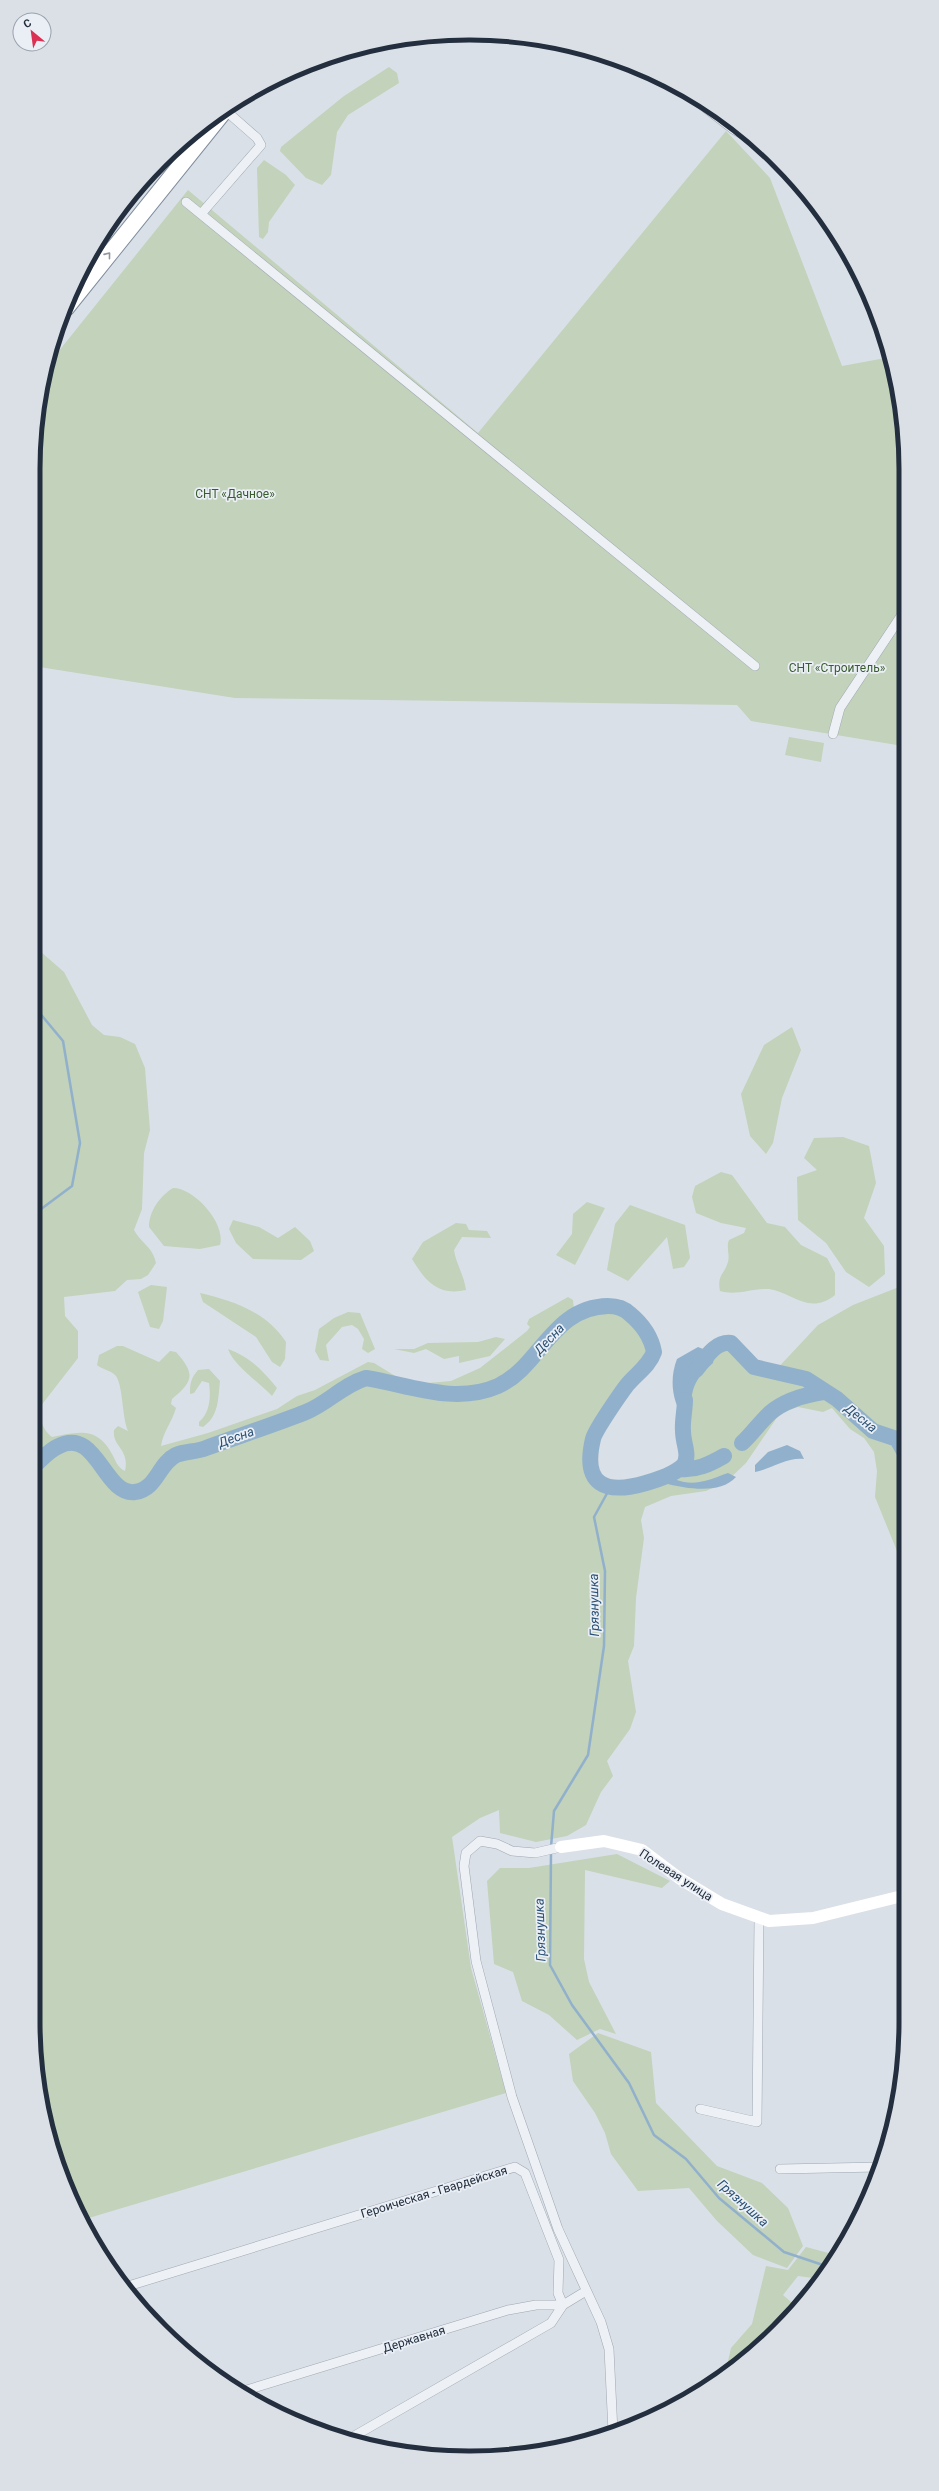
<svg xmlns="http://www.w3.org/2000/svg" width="939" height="2491" viewBox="0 0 939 2491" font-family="Roboto,sans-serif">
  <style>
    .green { fill: #c2d2bb }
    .water { fill: #91b0cb }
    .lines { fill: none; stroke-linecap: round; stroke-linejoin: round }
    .stream { stroke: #91b0cb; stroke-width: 2.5 }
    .river { stroke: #91b0cb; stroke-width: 16 }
    .street-casing { stroke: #9fa7b1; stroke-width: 10 }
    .highway-casing { stroke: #808e9f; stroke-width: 18 }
    .street { stroke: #edf0f5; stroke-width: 9 }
    .secondary { stroke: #fff; stroke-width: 12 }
    .highway { stroke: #fff; stroke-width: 16 }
    .oneway { stroke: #91969e }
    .labels { text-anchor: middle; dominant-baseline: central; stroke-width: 3.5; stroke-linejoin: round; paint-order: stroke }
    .park-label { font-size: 12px; fill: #3a5b2f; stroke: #eaeff5 }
    .street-label { font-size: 12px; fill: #232e3e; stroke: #eaeff5 }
    .water-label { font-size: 13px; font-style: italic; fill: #2a5075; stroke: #eaeff5 }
    .rim { fill: none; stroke: #232e3e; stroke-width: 5 }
  </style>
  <rect width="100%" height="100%" fill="#dae0e7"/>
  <path class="green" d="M389 67 397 73 399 83 348 115 337 132 331 175 322 185 306 178 280 151 281 147 344 96Z
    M726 131 770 178 842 366 891 357 902 412 903 746 751 721 737 705 235 698 33 666V470L46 367 188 190 478 433Z
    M264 160 286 175 295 185 269 222 268 232 263 239 259 237 257 168Z
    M789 737 824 743 821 762 785 755Z
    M33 945 64 972 92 1025 104 1035 120 1037 135 1044 145 1068 150 1130 144 1153 142 1209 134 1230C141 1243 153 1247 156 1263L148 1275 141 1279 127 1280 115 1291 64 1297 65 1316 78 1331V1358L40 1407C38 1417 44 1432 52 1437 78 1432 97 1426 112 1454 116 1461 117 1467 125 1471 130 1449 112 1447 114 1430L118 1426 128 1431C122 1417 123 1386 116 1376 111 1370 103 1370 97 1365L99 1355 117 1346H123L159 1362 170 1351 176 1352C196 1374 193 1382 172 1399L171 1404 176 1408C172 1422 163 1432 161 1446L208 1433 277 1409 297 1396 315 1390 368 1362 374 1363 405 1382 416 1384 451 1381 480 1368 527 1331 530 1327 527 1324 529 1319 568 1297 573 1300 574 1310C555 1324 531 1338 526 1364L553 1331 580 1313 602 1306 618 1307 627 1311 646 1331 654 1352 647 1366 626 1386 595 1432 590 1454 592 1471 601 1484 621 1489 668 1475 684 1465 688 1454 682 1429 685 1420V1385L709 1353 720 1344 731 1343 754 1367 774 1372 818 1325 853 1305 899 1287 904 1269 905 1550 897 1551 875 1497 877 1471 874 1452 864 1438 850 1429 832 1408 823 1412 798 1407 780 1413 746 1463 727 1481 706 1491 671 1496 645 1507 641 1520 644 1538 636 1598 634 1646 628 1661 636 1712 630 1729 607 1761 613 1776 601 1792 586 1825 567 1836 536 1842 500 1833 499 1810 480 1818 452 1837 471 1968 506 2093 82 2220 56 2162 41 2106 33 2021V1089L37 1077 33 1066Z
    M792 1027 801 1050 782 1098 773 1143 766 1154 750 1136 741 1094 764 1045Z
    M843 1137 869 1146 876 1183 864 1218 884 1246 885 1274 869 1287 846 1272 826 1243 798 1220 797 1177 817 1170 804 1158 814 1138Z
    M721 1172 732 1175 767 1223 785 1227 801 1245 827 1258 835 1273V1295C809 1316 792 1292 769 1289 752 1288 736 1296 720 1291 717 1275 724 1275 728 1262 730 1255 726 1247 729 1240L744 1233 746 1228 721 1223 696 1213 692 1197 695 1186Z
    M173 1188C195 1188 226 1224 220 1245L200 1249 164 1246 149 1227C149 1211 160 1196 173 1188Z
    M587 1202 605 1208 575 1265 556 1255 572 1234 573 1214Z
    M630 1205 685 1225 690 1258 684 1267 673 1269 667 1237 628 1281 607 1270 615 1224Z
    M233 1220 259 1227 278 1238 295 1227 310 1241 314 1251 301 1260 253 1259 236 1243 229 1229Z
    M456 1223 466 1224 469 1230 487 1231 491 1238 462 1237 454 1250C456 1264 464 1275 466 1290 438 1296 426 1282 412 1259L423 1242Z
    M151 1285 167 1287 163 1321 159 1329 150 1327 138 1292Z
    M200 1293C234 1301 266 1312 286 1342L285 1359 280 1367 272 1362 256 1337 203 1302Z
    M348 1312 360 1313 375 1349 368 1353 362 1349 364 1339 358 1329 352 1325 342 1327 326 1345 329 1361 320 1360 315 1351 319 1329 334 1318Z
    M496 1337 505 1339 490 1356 459 1363V1356L444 1359 426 1349 414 1353 394 1349H414L428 1343 478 1342Z
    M228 1349C251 1358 261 1369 277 1388L272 1396C259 1382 234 1366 228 1349Z
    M209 1369 220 1381C218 1399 219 1416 203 1427L199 1426V1422C210 1413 211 1397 209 1383L202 1381 194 1393 190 1394C190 1383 191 1378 198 1370Z
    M617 1854 670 1881 662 1888 585 1870 584 1959 589 1982 616 2034 600 2029 577 2040 549 2015 522 2001 513 1972 494 1964 487 1881 500 1868H529Z
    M598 2033 651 2052 656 2103 717 2166 762 2183 788 2208 803 2246 787 2268 753 2255 717 2221 689 2188 638 2191 611 2154 605 2133 595 2113 573 2081 569 2054Z
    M806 2247 836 2255 821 2279 798 2276 783 2295 798 2308 778 2330 725 2374 731 2348 752 2324 766 2266 788 2270Z"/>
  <path class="water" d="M698 1347 711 1352 709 1353 714 1357 713 1363C693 1381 691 1389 691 1415L685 1420C672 1402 669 1380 677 1359Z
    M787 1445 800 1451 804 1459C787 1457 771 1469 755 1472V1465L768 1452Z
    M728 1473 736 1477C721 1494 688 1489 668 1484L666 1479C675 1478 677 1481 684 1482 699 1485 714 1478 728 1473Z"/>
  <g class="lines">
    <path class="stream" d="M33 1005 63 1041 80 1143 72 1186 33 1215
      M551 1847 554 1811 588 1755 604 1646 605 1571 594 1517 610 1488
      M551 1852 550 1965 572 2005 629 2083 654 2135 686 2159 719 2198 784 2252 829 2267"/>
    <path class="river" d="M696 1370C705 1359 715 1341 731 1343L754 1367 806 1379 837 1399 873 1431 897 1439 905 1453
      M742 1443C752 1434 760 1422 770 1413 785 1400 804 1395 823 1392
      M33 1467C41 1460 49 1450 59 1446 97 1427 104 1496 135 1492 157 1489 158 1464 176 1455 185 1451 197 1452 206 1448 239 1436 273 1425 306 1412 328 1403 343 1385 366 1378 409 1385 455 1405 498 1386 540 1367 552 1307 608 1306 616 1306 624 1308 630 1314 642 1324 651 1336 654 1352 649 1366 637 1373 627 1385 621 1393 595 1430 593 1439 582 1485 605 1495 646 1483 659 1479 673 1475 684 1465 690 1454 683 1444 683 1431 682 1423 685 1409 685 1400
      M679 1469C696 1471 710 1464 724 1456
      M905 1505V1536"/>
    <g class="street-casing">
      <path id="street" d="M681 89 733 129 744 135
        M186 202 755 666
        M201 214 261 145 257 138 225 110
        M833 734 840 708 903 613
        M561 1847 535 1853 512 1851 497 1844 480 1841 466 1853 464 1866 476 1961 512 2097 558 2229 601 2322 609 2349 613 2432
        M700 2109 757 2122 759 1919
        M780 2169 879 2167
        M125 2287 515 2167 525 2173 559 2260 558 2293 563 2305 551 2323 349 2439
        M240 2392 508 2310 536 2305H563L586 2291"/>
    </g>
    <g class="highway-casing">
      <path id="highway" d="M66 308 225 110"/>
    </g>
    <use href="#street" class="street"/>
    <path class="secondary" d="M561 1847 604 1841 642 1850 679 1878 722 1904 769 1921 813 1918 906 1895"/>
    <use href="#highway" class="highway"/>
  </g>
  <defs><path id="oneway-chevron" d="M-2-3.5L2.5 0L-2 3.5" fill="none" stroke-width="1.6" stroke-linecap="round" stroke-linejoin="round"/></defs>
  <use class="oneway" href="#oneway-chevron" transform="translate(108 255) rotate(-51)"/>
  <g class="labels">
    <g class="park-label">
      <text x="235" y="494">СНТ «Дачное»</text>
      <text x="837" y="668">СНТ «Строитель»</text>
    </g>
    <g class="street-label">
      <text transform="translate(676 1875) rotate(33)">Полевая улица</text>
      <text transform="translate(434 2192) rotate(-17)">Героическая - Гвардейская</text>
      <text transform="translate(414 2339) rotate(-17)">Державная</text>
    </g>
    <g class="water-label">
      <text transform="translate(549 1339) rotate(-46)">Десна</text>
      <text transform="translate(861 1418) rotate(39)">Десна</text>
      <text transform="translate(236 1437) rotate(-20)">Десна</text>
      <text transform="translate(594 1605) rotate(-91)">Грязнушка</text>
      <text transform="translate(540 1930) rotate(-92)">Грязнушка</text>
      <text transform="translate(743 2203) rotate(42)">Грязнушка</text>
    </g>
  </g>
  <path d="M0 0H939V2491H0ZM469 40H470A429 429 0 0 1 899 469V2022A429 429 0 0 1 470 2451H469A429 429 0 0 1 40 2022V469A429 429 0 0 1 469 40Z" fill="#dae0e6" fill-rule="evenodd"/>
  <path class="rim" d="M469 40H470A429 429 0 0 1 899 469V2022A429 429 0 0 1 470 2451H469A429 429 0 0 1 40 2022V469A429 429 0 0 1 469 40Z"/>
  <g transform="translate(32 32) rotate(331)"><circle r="19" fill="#eaeff5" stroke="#9aa2ac"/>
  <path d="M0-3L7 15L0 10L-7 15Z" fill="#db3053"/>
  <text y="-6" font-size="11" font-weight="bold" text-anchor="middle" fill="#232e3e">С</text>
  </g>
</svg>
